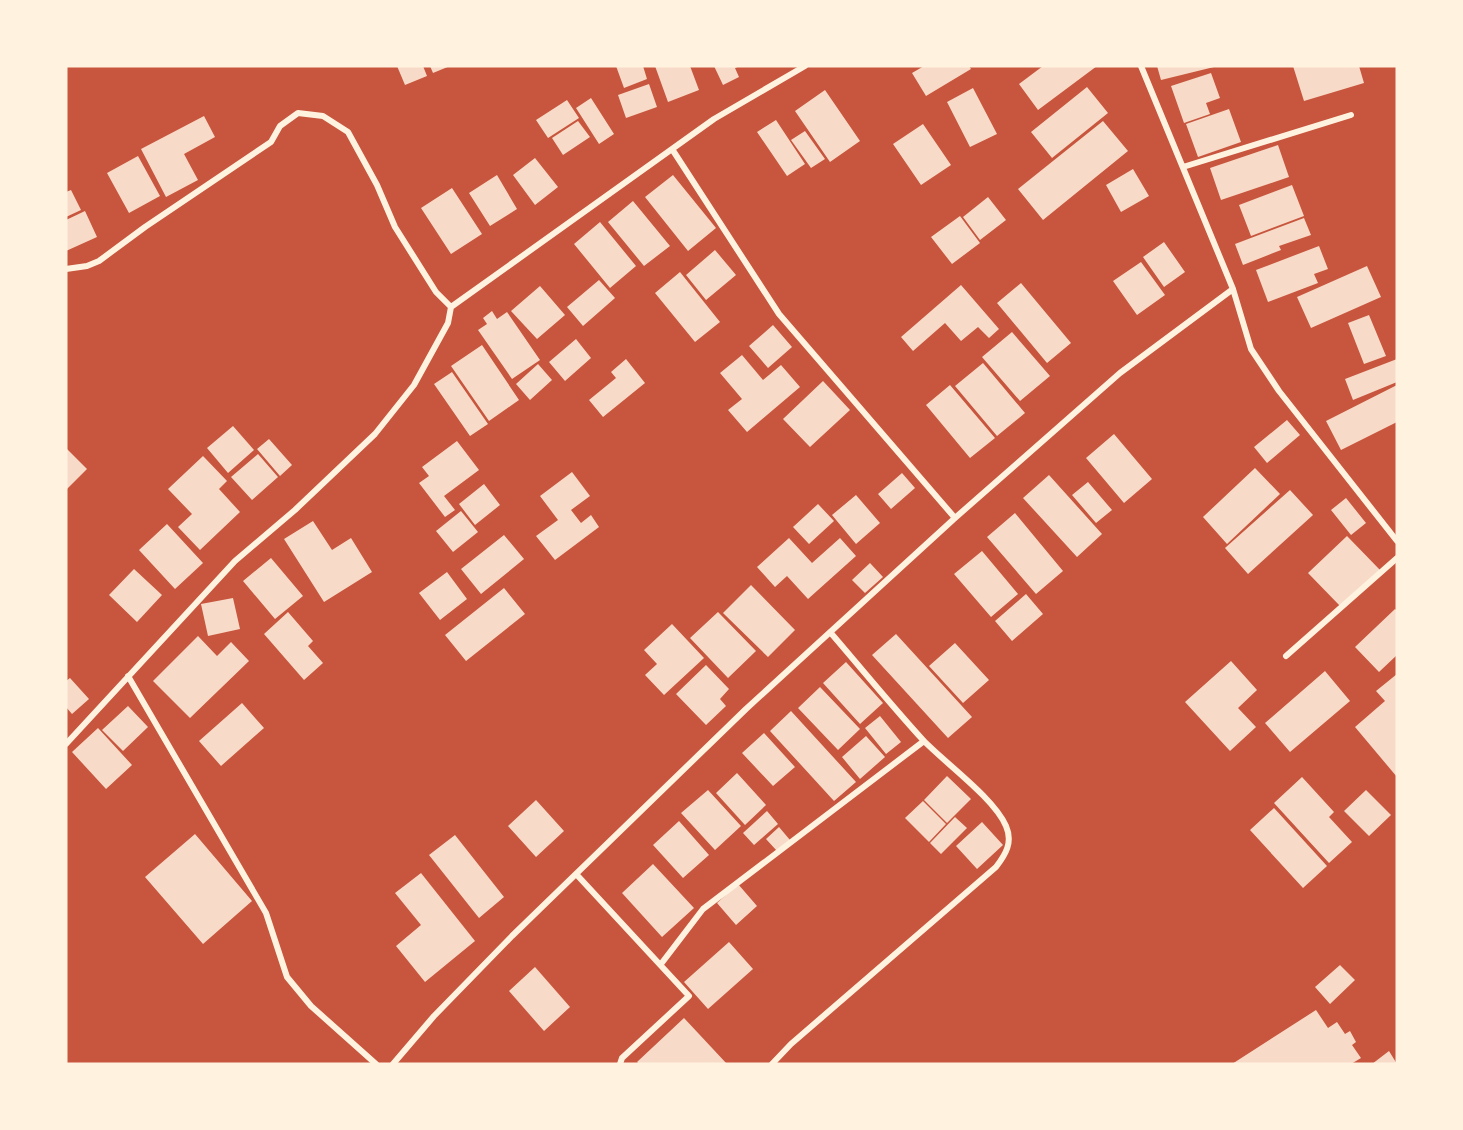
<svg xmlns="http://www.w3.org/2000/svg" width="1463" height="1130" viewBox="0 0 1463 1130" font-family="Poppins,sans-serif">
  <style>
    .building { fill: #f7dbc8 }
    .lines { fill: none; stroke-linecap: round; stroke-linejoin: round }
    .minor { stroke: #fff3e0; stroke-width: 6 }
  </style>
  <rect width="100%" height="100%" fill="#c8553d"/>
  <path class="building" d="M397 66H423L427 76 405 85Z
    M430 66H450L433 73Z
    M616 66H643L647 79 624 88Z
    M655 66H690L699 90 668 102Z
    M714 66H740L735 68 739 77 723 85Z
    M924 66H969L971 69 926 96 912 73Z
    M1043 66H1097L1038 110 1019 84Z
    M1157 66H1214V67L1161 80Z
    M1293 66H1359L1364 83 1304 101Z
    M1211 73 1220 98 1206 103 1210 114 1184 123 1171 86Z
    M649 84 657 107 626 118 618 95Z
    M1087 87 1108 113 1052 158 1031 132Z
    M973 88 997 134 970 147 947 102Z
    M825 90 860 141 830 162 795 111Z
    M591 98 614 134 599 144 576 108Z
    M567 100 579 118 548 138 536 120Z
    M1229 109 1241 142 1198 157 1186 124Z
    M204 116 215 137 184 154 198 180 166 197 141 149Z
    M776 120 805 164 787 176 757 132Z
    M578 121 590 137 563 155 552 138Z
    M1103 121 1128 151 1043 220 1018 189Z
    M923 124 951 165 921 185 893 144Z
    M805 131 825 159 811 168 791 140Z
    M1278 145 1289 177 1221 200 1210 168Z
    M138 156 160 196 129 213 107 173Z
    M535 158 558 187 535 205 513 175Z
    M1133 169 1149 196 1121 212 1106 185Z
    M497 175 517 209 490 226 469 193Z
    M673 175 716 228 688 251 645 197Z
    M1292 185 1304 216 1251 236 1239 205Z
    M452 188 482 234 451 254 421 208Z
    M71 190 81 210 66 217V192Z
    M988 197 1006 220 980 240 963 217Z
    M633 201 670 246 644 266 608 222Z
    M85 211 97 237 66 251V220Z
    M960 216 980 243 952 264 931 237Z
    M1304 218 1311 235 1279 246 1281 250 1243 265 1235 244Z
    M600 222 636 266 610 288 574 244Z
    M1164 242 1185 272 1164 287 1143 257Z
    M1319 246 1328 269 1314 274 1318 283 1268 302 1256 270Z
    M715 250 736 275 706 300 686 275Z
    M1141 262 1165 295 1137 315 1113 281Z
    M1367 266 1381 297 1311 328 1297 297Z
    M680 272 720 322 695 342 655 293Z
    M599 280 615 298 583 326 567 307Z
    M1021 283 1071 343 1047 363 997 303Z
    M961 285 999 329 989 338 978 327 961 341 945 323 913 351 901 337Z
    M540 286 565 315 537 339 511 311Z
    M492 311 497 319 507 312 540 360 512 379 478 330 487 324 483 318Z
    M1369 315 1386 356 1364 364 1348 323Z
    M773 325 792 347 768 368 749 346Z
    M1012 332 1050 376 1020 401 982 357Z
    M576 339 591 358 565 381 549 362Z
    M482 345 519 400 489 421 451 366Z
    M742 355 763 380 781 365 800 387 747 432 728 410 742 399 720 373Z
    M626 359 645 383 603 417 589 400 616 378 611 372Z
    M1397 359V382L1353 400 1345 379Z
    M983 363 1025 413 997 436 955 386Z
    M538 364 552 380 530 400 516 384Z
    M452 372 488 424 470 436 434 384Z
    M823 381 850 410 810 447 783 419Z
    M950 385 995 438 970 458 926 405Z
    M1397 385V422L1341 450 1326 421Z
    M1287 420 1300 435 1267 463 1254 447Z
    M233 426 254 450 228 473 207 448Z
    M1114 434 1152 479 1124 503 1086 458Z
    M269 439 292 465 280 476 257 449Z
    M457 441 479 470 444 496 455 510 445 517 419 483 429 476 422 467Z
    M66 448 87 469 66 490Z
    M258 454 278 477 252 500 231 477Z
    M203 456 227 481 219 489 240 512 200 550 178 527 192 514 168 489Z
    M1255 468 1280 494 1227 544 1203 517Z
    M572 472 590 496 571 510 581 523 591 515 599 527 555 560 536 536 558 520 540 496Z
    M902 473 915 488 891 509 878 494Z
    M1049 475 1102 534 1077 557 1023 498Z
    M1088 482 1112 510 1096 523 1072 495Z
    M484 484 500 505 475 525 459 504Z
    M1290 490 1313 515 1248 574 1225 548Z
    M856 495 880 523 856 544 832 515Z
    M1346 498 1366 523 1351 535 1331 510Z
    M818 504 834 521 809 544 793 527Z
    M461 511 478 532 453 552 436 531Z
    M1015 513 1063 571 1036 594 987 537Z
    M313 521 332 550 351 538 372 572 324 602 284 539Z
    M167 524 203 563 175 589 139 550Z
    M504 535 524 559 481 594 461 569Z
    M1347 536 1380 570 1341 607 1308 573Z
    M789 538 812 563 840 538 856 556 808 599 787 576 775 587 757 567Z
    M982 551 1018 594 991 617 954 574Z
    M271 558 303 596 275 619 243 581Z
    M870 563 883 577 865 593 852 580Z
    M134 569 162 595 137 622 109 595Z
    M447 572 467 599 440 620 419 593Z
    M751 585 795 630 768 657 723 613Z
    M504 588 525 614 466 661 445 635Z
    M1026 594 1043 614 1012 641 995 621Z
    M233 598 240 629 208 636 201 604Z
    M1395 609 1397 611V655L1379 672 1355 647Z
    M288 612 313 641 308 646 323 663 304 680 264 634Z
    M718 612 756 651 728 678 690 638Z
    M672 624 704 658 664 695 645 675 657 664 644 650Z
    M896 634 972 717 948 738 872 655Z
    M198 636 217 656 231 642 249 661 190 718 153 681Z
    M955 643 989 680 963 703 929 666Z
    M1231 661 1257 690 1238 708 1256 727 1230 751 1185 702Z
    M846 662 883 703 860 724 823 683Z
    M706 665 729 689 720 699 726 706 706 725 676 694Z
    M1325 671 1350 701 1290 752 1265 723Z
    M1397 674V777L1355 727 1385 701 1376 691Z
    M70 678 89 699 72 714 66 707V681Z
    M820 687 860 729 838 750 798 708Z
    M242 703 264 728 221 766 199 741Z
    M128 706 148 727 123 751 102 730Z
    M791 711 856 782 834 801 770 731Z
    M880 716 901 742 886 754 865 728Z
    M98 728 132 765 106 789 72 752Z
    M764 733 795 767 773 786 742 753Z
    M866 736 885 757 860 779 842 757Z
    M737 773 766 805 745 825 716 793Z
    M947 776 971 799 947 823 924 800Z
    M1302 777 1334 812 1329 817 1352 842 1329 863 1274 803Z
    M708 790 741 826 715 850 681 813Z
    M1366 790 1391 815 1369 836 1344 811Z
    M536 800 564 831 536 857 508 826Z
    M923 801 946 824 929 842 905 818Z
    M1274 808 1327 866 1303 888 1250 830Z
    M767 811 778 824 754 845 743 833Z
    M955 817 967 828 941 854 930 843Z
    M679 821 709 855 683 878 653 845Z
    M982 822 1003 845 977 869 956 846Z
    M779 827 790 840 777 851 766 839Z
    M195 834 252 901 203 944 145 877Z
    M455 835 504 897 479 918 429 855Z
    M653 864 694 908 662 937 622 893Z
    M421 873 475 941 425 982 396 946 421 925 395 893Z
    M738 884 757 906 736 925 717 903Z
    M729 942 753 969 708 1009 684 982Z
    M1340 965 1355 980 1330 1004 1315 987Z
    M535 967 570 1007 544 1031 509 991Z
    M1316 1010 1328 1028 1337 1022 1345 1034 1350 1031 1356 1042 1352 1045 1361 1058 1351 1064H1232Z
    M684 1018 727 1064H639L637 1062Z
    M1389 1051 1397 1064H1372Z"/>
  <g class="lines">
    <path class="minor" d="M1141 66 1233 289 1251 349 1279 391 1397 541
      M672 149 779 314 955 518
      M1183 167 1351 115
      M66 269 87 266 99 261 145 227 271 142 280 126 298 113 323 116 348 132 377 185 395 227 436 292 451 307
      M1286 656 1397 558
      M128 676 266 913 287 977 311 1006 376 1064
      M66 744 235 561 295 510 375 434 414 385 448 323 451 307 714 119 805 66
      M577 875 689 996 622 1058 620 1064
      M661 964 703 909 924 741
      M393 1064 434 1016 512 936 746 709 955 518 1120 373 1233 289
      M772 1064 791 1044 996 867C1006 854 1013 842 1006 826 994 798 945 763 923 740 891 705 861 668 830 632"/>
  </g>
  <rect width="1463" height="1130" fill="none" stroke="#fff3e0" stroke-width="135"/>
</svg>
